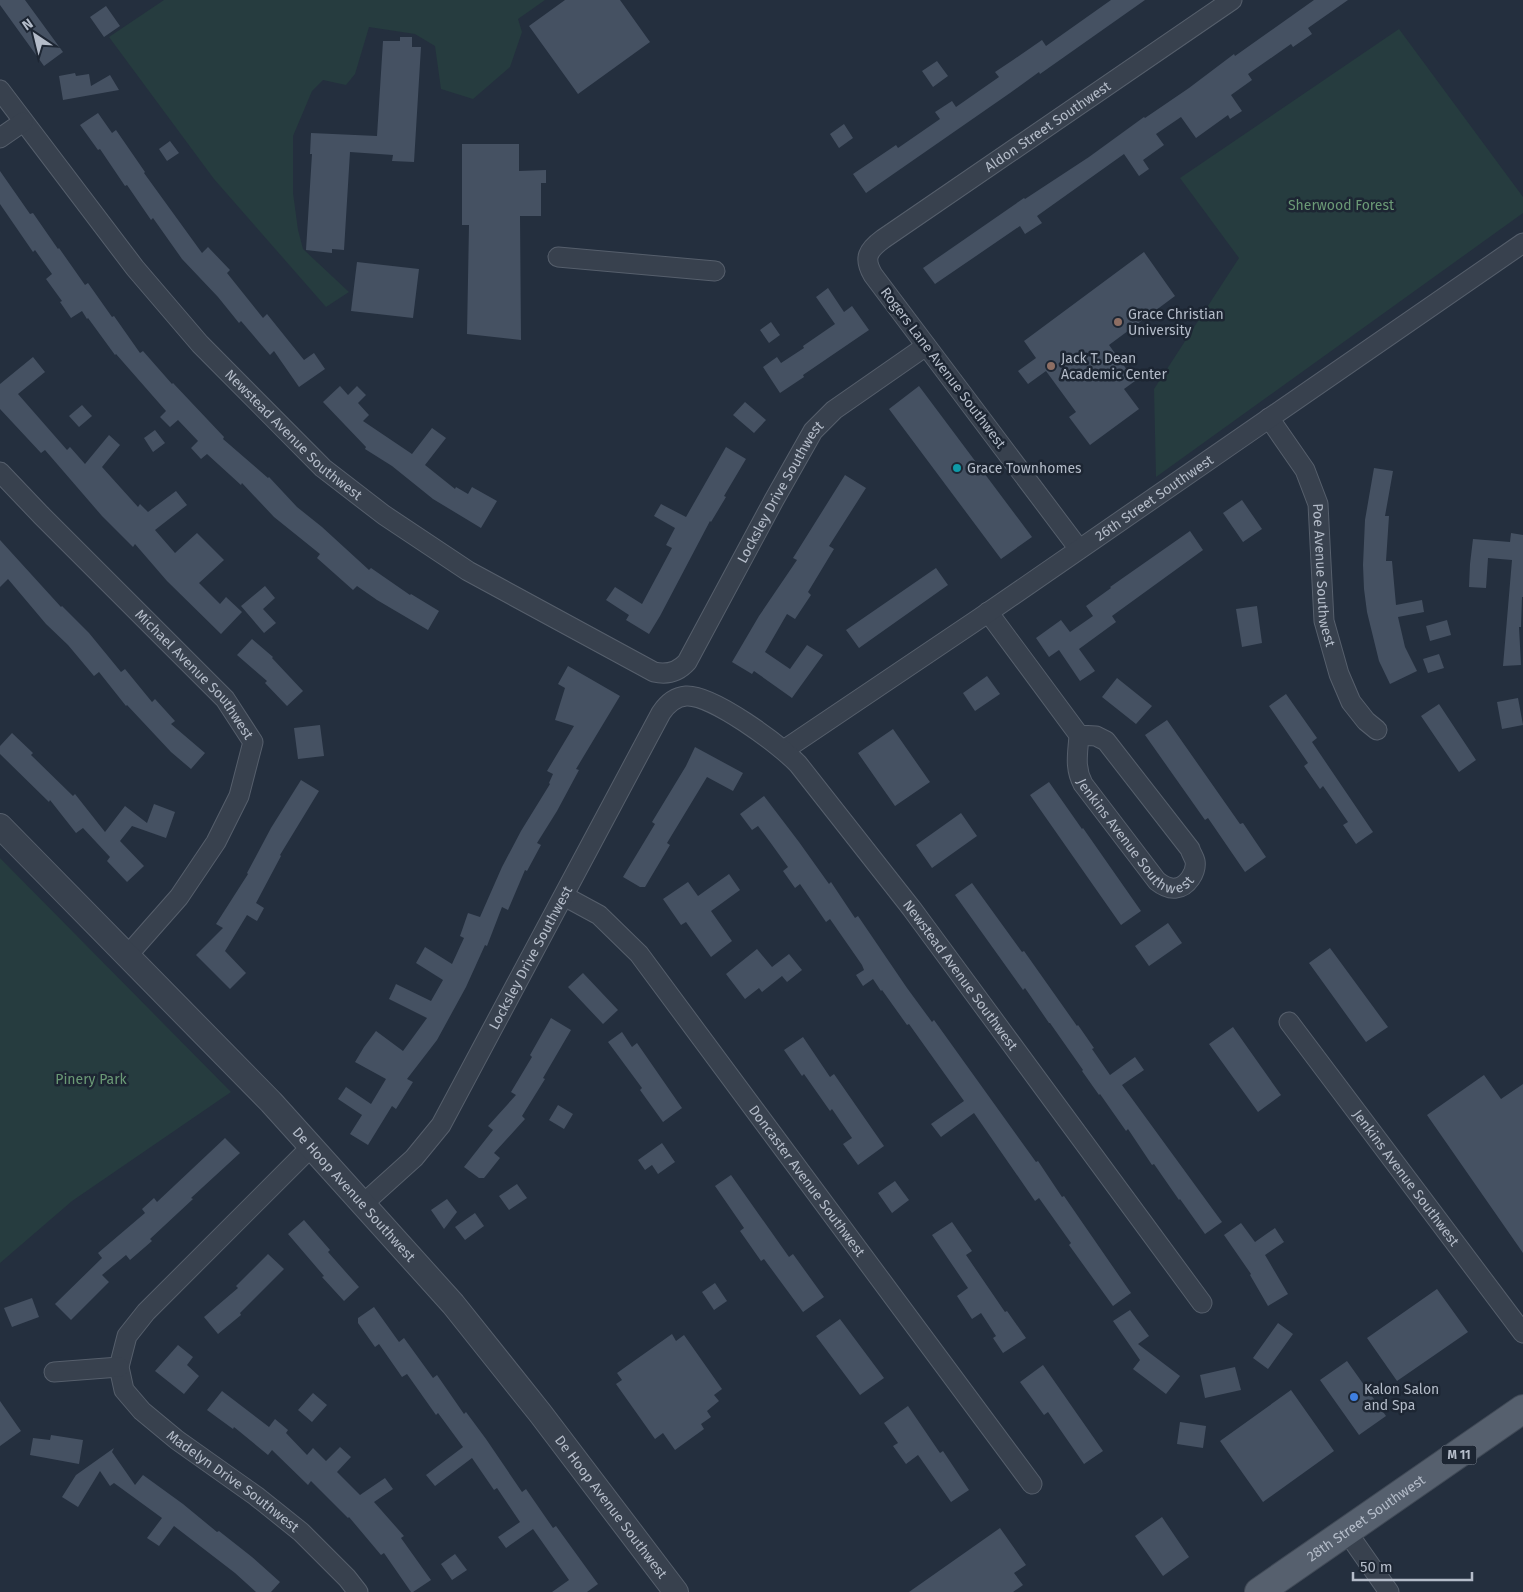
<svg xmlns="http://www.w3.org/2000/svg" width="1523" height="1592" viewBox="0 0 1523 1592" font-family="'Fira Sans',sans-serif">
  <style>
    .green { fill: #263c3f }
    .building { fill: #455162 }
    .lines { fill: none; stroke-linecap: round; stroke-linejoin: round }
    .minor-casing { stroke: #565f6c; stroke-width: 21 }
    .tertiary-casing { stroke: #565f6c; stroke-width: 26 }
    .primary-casing { stroke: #414a57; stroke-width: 30 }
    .minor { stroke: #38414e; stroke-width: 19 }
    .tertiary { stroke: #38414e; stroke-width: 24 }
    .primary { stroke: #56606e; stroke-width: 28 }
    .education-dot { fill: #8d6e63; stroke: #1d2633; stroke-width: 2 }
    .culture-dot { fill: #0f9aa8; stroke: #1d2633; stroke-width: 2 }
    .shop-dot { fill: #3f7fe0; stroke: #1d2633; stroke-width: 2 }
    .labels { text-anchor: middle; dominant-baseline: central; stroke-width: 5; stroke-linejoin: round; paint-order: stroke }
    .shield { fill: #1d2633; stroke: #878f9c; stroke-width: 1 }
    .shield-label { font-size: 12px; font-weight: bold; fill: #b4bcc9 }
    .street-label { font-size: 14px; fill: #b4bcc9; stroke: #1d2633 }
    .park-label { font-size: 14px; fill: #6b9a76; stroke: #1d2633 }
    .poi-label { font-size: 14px; fill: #b4bcc9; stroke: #1d2633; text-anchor: start }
  </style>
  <rect width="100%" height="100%" fill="#242f3e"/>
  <path class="green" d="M164 0H545L518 19 522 32 510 67 473 99 441 89 435 46 415 34 369 27 355 74 346 85 323 80 312 91 293 136V193L298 230 303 249 349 292 326 307 214 179 109 37Z
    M1399 29 1523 197V213L1156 477 1154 389 1239 258 1180 178Z
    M0 858 231 1092 72 1201 0 1263Z"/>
  <path class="building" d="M0 0H25L63 52 44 66 0 5Z
    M565 0H620L650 42 578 94 529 26Z
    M1111 0H1145L1040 74 1039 72 1010 93 866 193 853 174 896 145 898 148 940 119 935 112 952 101 956 107 999 77 995 72 1013 60 1042 40 1046 46Z
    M1314 0H1348L1308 28 1312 34 1293 47 1291 44 1248 74 1252 80 1231 95 1242 111 1230 119 1228 115 1196 138 1181 117 1156 134 1164 145 1143 160 1149 169 1139 176 1124 154 1037 216 1042 223 1025 234 1020 226 935 284 923 268 1024 198 1025 199 1089 157 1144 117 1145 118 1189 88 1234 54 1235 56Z
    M106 6 120 26 104 37 90 17Z
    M400 37H412V47H421L414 162 392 161 393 155 350 152 344 250 332 249V253L306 250 312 154H310L311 133 377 136 383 41H400Z
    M937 61 948 76 933 87 922 71Z
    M75 73 76 76 89 74 91 86 110 75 119 90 63 100 59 76Z
    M98 113 112 133 116 130 145 172 144 173 202 253 208 247 230 270 227 273 263 318 267 314 304 360 314 353 325 369 299 387 274 351 270 355 241 321 239 323 218 297 182 259 153 218 151 220 127 185 125 186 100 149 98 150 80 125Z
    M844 124 853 138 839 148 830 134Z
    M170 141 179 153 167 161 159 149Z
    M462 144H519V171L546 170V183H541V216H520L521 340 467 334 469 225H462Z
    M0 171 30 214 33 213 58 249 59 248 85 285 88 283 112 317 114 316 140 353 143 351 172 384 173 383 224 437 223 439 268 478 269 477 297 507 322 527 369 570 371 568 410 595 411 594 439 611 428 630 377 600 357 586 353 590 317 558 320 554 274 517 242 483 241 485 207 454 201 459 191 448 198 441 178 420 170 427 160 417 166 411 116 354 115 355 88 318 87 319 82 311 71 318 60 302 62 301 46 279 52 274 35 250 33 252 0 204Z
    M1144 252 1175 296 1109 345 1135 381 1124 389 1139 409 1090 445 1069 417 1076 412 1046 371 1028 384 1018 371 1036 358 1024 341Z
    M357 262 419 269 413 318 351 311Z
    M828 288 844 312 852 306 869 330 803 375 804 377 780 393 763 367 777 357 781 363 804 348 803 346 835 324 816 297Z
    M771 322 780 335 769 343 760 330Z
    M33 357 45 372 18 394 67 450 70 447 85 464 109 435 120 445 102 467 138 507 140 504 148 512 176 491 187 505 155 530 175 553 197 533 224 560 199 583 220 604 226 597 242 612 221 634 167 581 135 544 133 547 102 516 45 450 41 453 0 409V384Z
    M340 386 348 395 357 386 366 395 358 403 369 415 363 421 412 454 432 428 446 438 425 465 455 489 456 487 468 494 472 487 497 501 481 528 433 499 392 466 365 449 366 447 323 402Z
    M919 386 1032 537 1001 559 889 409Z
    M745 402 766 420 754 433 733 415Z
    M82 405 92 416 79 427 69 416Z
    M155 430 165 443 153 452 144 438Z
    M726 447 746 459 724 496 726 497 711 522 710 521 660 616 649 634 626 620 629 615 606 600 615 587 642 604 672 548 666 545 675 528 654 516 661 504 686 517Z
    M1374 468 1393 471 1385 516H1389L1386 561H1392L1396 605 1422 600 1424 612 1398 617 1405 647 1417 671 1390 684 1379 661 1367 612 1364 589 1363 565 1365 520Z
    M845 475 866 488 829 546 834 549 808 592 811 595 795 619 787 614 765 652 790 669 807 645 823 655 792 698 754 671 752 674 732 662 759 616 797 560 793 558Z
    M1242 500 1262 529 1243 542 1223 513Z
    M1190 531 1203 550 1112 616 1116 622 1079 649 1095 671 1080 681 1059 650 1049 657 1036 638 1061 620 1070 632 1093 616 1086 606 1111 588 1110 587Z
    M1511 533 1523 535V597H1522L1521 627H1519L1521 665 1503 666 1512 560 1488 558 1486 588 1469 587 1470 564 1473 539 1510 542Z
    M0 540 61 607 62 606 89 633 121 672 125 669 152 702 155 699 175 721 171 724 205 753 191 769 171 752 127 705 126 706 99 672 94 676 68 645 46 624 8 579 0 587Z
    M936 568 948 585 859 648 846 630Z
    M265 586 275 598 263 609 276 623 264 633 241 606Z
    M1257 606 1262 643 1242 647 1236 609Z
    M1447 620 1451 635 1430 641 1426 626Z
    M252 639 273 657 272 658 303 691 287 706 265 683 267 681 237 655Z
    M1439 654 1444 668 1428 673 1423 659Z
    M568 666 620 696 576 769 579 770 557 811 537 843 541 845 527 871 525 870 508 910 502 907 487 946 485 945 466 987 437 1040 407 1079 413 1082 396 1109 392 1106 368 1145 350 1134 362 1115 338 1099 346 1087 371 1104 386 1079 355 1062 364 1047 376 1031 403 1051 427 1018 389 999 396 984 431 1001 443 980 416 963 425 947 452 964 464 938 460 936 468 913 480 917 502 867 521 831 550 784 549 783 553 774 547 771 574 726 555 720 565 688 558 684Z
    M987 676 1000 694 975 711 963 693Z
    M1117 678 1152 706 1136 724 1102 697Z
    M1286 694 1317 738 1312 742 1373 832 1356 844 1343 825 1348 822 1323 786 1320 789 1304 766 1308 763 1269 706Z
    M1518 698 1523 725 1502 729 1497 702Z
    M1439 704 1476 760 1459 772 1421 716Z
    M1167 720 1240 824 1243 823 1266 857 1245 872 1208 818 1205 820 1145 735Z
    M320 725 324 756 298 759 294 728Z
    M893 729 930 782 895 806 858 753Z
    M12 733 33 753 31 755 73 796 75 794 105 832 125 806 147 823 154 804 175 812 166 838 132 826 120 841 144 866 127 882 107 861 110 857 83 828 76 833 50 800 49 802 0 754V746Z
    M695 747 743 773 733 791 707 777 667 843 670 845 645 887H640L623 877 655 824 652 822 686 766Z
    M301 780 319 791 280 855 281 856 256 903 264 908 257 921 247 915 225 951 246 973 230 989 196 955 223 928 216 924 248 874 247 873 271 828Z
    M1049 782 1082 829 1083 828 1141 911 1121 925 1030 795Z
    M764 796 799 842 829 884 831 882 855 918 858 916 907 988 932 1022 934 1020 1036 1162 1038 1161 1062 1197 1064 1196 1131 1293 1113 1306 1069 1245 1071 1243 1039 1198 1035 1201 974 1113 941 1137 931 1124 964 1101 909 1024 907 1025 882 990 881 991 873 979 863 986 856 975 864 970 862 965 830 919 826 922 800 884 795 888 783 871 788 867 770 842 758 826 752 830 740 814Z
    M961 813 977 836 932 868 916 845Z
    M729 874 740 890 711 911 732 941 711 957 686 922 681 925 663 899 688 882 698 896Z
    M972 883 1022 952 1024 951 1077 1026 1078 1025 1094 1048 1092 1049 1110 1075 1135 1057 1144 1070 1122 1085 1222 1222 1205 1234 1180 1199 1179 1200 1154 1164 1152 1165 1128 1129 1126 1131 1100 1094 1099 1095 1082 1071 1083 1070 1050 1023H1049L1025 988 1023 990 955 895Z
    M1168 923 1182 943 1149 966 1135 946Z
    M1330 948 1388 1027 1366 1042 1309 963Z
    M757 949 772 967 789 954 802 970 787 982 782 976 762 992 759 988 745 999 726 974Z
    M583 973 618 1010 603 1024 568 987Z
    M551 1018 571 1030 543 1078 545 1079 522 1116 525 1119 494 1153 500 1158 484 1178H479L464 1167 493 1130 488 1126 516 1095 511 1092 532 1057 530 1055Z
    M1233 1027 1281 1095 1258 1112 1209 1044Z
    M622 1032 632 1047 637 1043 682 1108 663 1122 640 1090 642 1088 608 1042Z
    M803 1037 830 1077 834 1074 884 1146 858 1165 843 1144 852 1138 832 1109 830 1111 804 1074 802 1076 784 1050Z
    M1484 1075 1501 1099 1523 1084V1253L1427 1115Z
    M558 1105 573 1114 564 1129 549 1120Z
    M225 1138 240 1153 191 1198 193 1199 150 1239 152 1241 130 1260 126 1255 102 1275 109 1282 71 1320 55 1304 102 1258 98 1253 145 1213 142 1209 154 1198 157 1202Z
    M662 1143 675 1162 658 1174 652 1165 645 1170 638 1160Z
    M731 1175 789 1257 793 1254 824 1297 803 1312 764 1259 761 1261 740 1231 744 1228 715 1186Z
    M895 1181 909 1200 892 1213 878 1193Z
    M517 1184 527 1198 509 1210 499 1196Z
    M447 1199 457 1212 444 1229 431 1210Z
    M475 1213 484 1226 465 1240 455 1227Z
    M304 1220 330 1250 328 1252 359 1287 344 1301 322 1277 324 1276 288 1234Z
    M952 1222 972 1251 966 1255 1005 1312 1007 1311 1026 1338 1003 1353 993 1338 996 1336 981 1313 972 1319 957 1296 968 1288 932 1235Z
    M1241 1223 1255 1242 1275 1228 1284 1242 1265 1255 1288 1294 1268 1306 1250 1275 1251 1274 1224 1235Z
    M268 1254 284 1269 240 1313 241 1315 218 1334 204 1317 238 1288 236 1286Z
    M715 1283 727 1301 714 1310 702 1292Z
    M1437 1289 1468 1332 1397 1381 1367 1338Z
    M32 1298 39 1317 12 1327 4 1308Z
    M374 1307 399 1342 404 1338 433 1378 437 1375 464 1414 466 1412 486 1439 522 1492 526 1489 553 1528 556 1526 598 1584 587 1592H552L569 1580 533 1529 506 1548 498 1537 520 1522 497 1488 494 1490 472 1458 435 1486 426 1475 463 1447 438 1413 436 1415 407 1374 402 1377 379 1344 375 1347 358 1323V1318Z
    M1130 1310 1149 1336 1138 1344 1180 1376 1166 1394 1133 1369 1140 1360 1113 1321Z
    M840 1319 884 1378 860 1395 816 1336Z
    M1278 1323 1293 1334 1268 1369 1253 1358Z
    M672 1334 676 1341 684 1335 722 1389 714 1395 719 1401 707 1411 711 1417 701 1424 704 1429 675 1450 663 1433 655 1439 616 1384 622 1380 617 1373Z
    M178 1345 193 1357 187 1365 199 1376 184 1394 155 1371Z
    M1347 1361 1386 1416 1359 1435 1320 1380Z
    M1043 1365 1103 1451 1084 1464 1048 1412 1044 1415 1020 1382Z
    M1235 1367 1241 1390 1205 1398 1200 1375Z
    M1291 1390 1334 1451 1263 1502 1220 1441Z
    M222 1391 269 1427 275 1419 288 1430 286 1433 307 1455 313 1448 326 1461 340 1447 351 1457 337 1472 360 1495 385 1478 393 1489 374 1502 404 1536 401 1538 431 1580 413 1592H411L384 1553 381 1555 349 1517 348 1518 311 1481 308 1485 272 1450 268 1455 234 1427 233 1429 207 1410Z
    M313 1393 327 1405 312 1422 298 1410Z
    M0 1401 21 1431 0 1446Z
    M908 1406 940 1453 943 1451 969 1490 951 1502 918 1455 906 1464 893 1446 898 1443 884 1423Z
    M1180 1422 1206 1426 1203 1448 1177 1444Z
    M51 1435 83 1440 79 1464 30 1455 33 1438 50 1440Z
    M114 1448 112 1452 135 1485 143 1475 183 1504 217 1532 219 1531 252 1557 280 1582 271 1592H256L235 1573 174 1526 159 1546 147 1538 162 1518 114 1483 110 1486 100 1471 78 1507 62 1497 76 1475Z
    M1162 1517 1189 1557 1163 1576 1135 1536Z
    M1000 1528 1026 1565 1014 1573 1023 1585 1013 1592H909Z
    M455 1554 467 1570 452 1580 441 1564Z"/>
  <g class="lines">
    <g class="minor-casing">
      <g id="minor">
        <path id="s1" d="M0 90 135 268 200 344 323 468 384 515 468 571 654 672C667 675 678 672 687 662L774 500 813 431 834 410 926 346"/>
        <path d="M0 138 23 122"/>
        <path d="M558 257 715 271"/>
        <path id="s2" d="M1269 418 1305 470 1318 504 1324 621 1339 674 1351 702 1366 721 1377 730"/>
        <path id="s3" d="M0 472 41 515 225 699 253 742 239 796 216 842 179 897 127 956"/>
        <path id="s4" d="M1079 549 873 275C863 258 868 250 883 239L1232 0"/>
        <path id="s5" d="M988 612 1079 735C1078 753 1074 767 1083 784L1157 881C1162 885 1169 889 1176 888 1187 887 1197 872 1195 861 1194 857 1191 853 1190 849L1106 741 1096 736 1079 735"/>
        <path id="s6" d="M784 750 980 618 1523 243"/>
        <path id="s7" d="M564 896 599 915 639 954 1032 1484"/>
        <path id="s8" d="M1289 1022 1523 1333"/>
        <path id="s9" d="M311 1147 146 1312 127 1336 119 1367 124 1390 142 1411 177 1440 256 1496 301 1532 347 1578 358 1592"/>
        <path id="s10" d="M363 1204 414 1158 441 1125 661 713C667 704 674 697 686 696 712 694 780 745 798 764L912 909 1202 1303"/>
        <path d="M54 1372 119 1367"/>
        <path d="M1347 1532 1389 1592"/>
      </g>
    </g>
    <g class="tertiary-casing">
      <g id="tertiary">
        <path id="s11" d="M0 826 271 1102 453 1304 540 1413 676 1592"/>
      </g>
    </g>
    <g class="primary-casing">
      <g id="primary">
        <path id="s12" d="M1259 1592 1523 1409"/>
      </g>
    </g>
    <use href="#minor" class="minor"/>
    <use href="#tertiary" class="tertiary"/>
    <use href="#primary" class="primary"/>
  </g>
  <g class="education-dot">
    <circle cx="1118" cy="322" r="5"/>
    <circle cx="1051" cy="366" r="5"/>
  </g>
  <circle class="culture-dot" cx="957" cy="468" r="5"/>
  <circle class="shop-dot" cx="1354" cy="1397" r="5"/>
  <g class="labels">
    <rect class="shield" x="1441.5" y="1445.5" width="35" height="19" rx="4"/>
    <g class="shield-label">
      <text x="1459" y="1455">M 11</text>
    </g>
    <g class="street-label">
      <text stroke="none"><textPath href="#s4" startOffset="585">Aldon Street Southwest</textPath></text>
      <text transform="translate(943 368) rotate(53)">Rogers Lane Avenue Southwest</text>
      <text stroke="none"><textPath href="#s1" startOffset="454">Newstead Avenue Southwest</textPath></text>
      <text stroke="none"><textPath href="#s1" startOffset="1118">Locksley Drive Southwest</textPath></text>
      <text stroke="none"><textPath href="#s6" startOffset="448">26th Street Southwest</textPath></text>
      <text stroke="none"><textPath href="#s2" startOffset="171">Poe Avenue Southwest</textPath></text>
      <text stroke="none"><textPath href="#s3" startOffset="281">Michael Avenue Southwest</textPath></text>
      <text stroke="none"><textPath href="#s5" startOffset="281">Jenkins Avenue Southwest</textPath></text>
      <text stroke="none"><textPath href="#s10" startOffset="301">Locksley Drive Southwest</textPath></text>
      <text stroke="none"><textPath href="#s10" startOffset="1009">Newstead Avenue Southwest</textPath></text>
      <text stroke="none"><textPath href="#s8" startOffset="195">Jenkins Avenue Southwest</textPath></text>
      <text stroke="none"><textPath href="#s7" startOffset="378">Doncaster Avenue Southwest</textPath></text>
      <text stroke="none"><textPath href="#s11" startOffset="511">De Hoop Avenue Southwest</textPath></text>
      <text stroke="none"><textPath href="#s9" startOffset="462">Madelyn Drive Southwest</textPath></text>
      <text stroke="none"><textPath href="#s11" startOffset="916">De Hoop Avenue Southwest</textPath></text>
      <text stroke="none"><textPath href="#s12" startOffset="130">28th Street Southwest</textPath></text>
    </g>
    <g class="park-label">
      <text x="1341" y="205">Sherwood Forest</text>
      <text x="91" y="1079">Pinery Park</text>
    </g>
    <g class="poi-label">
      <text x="1128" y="314">Grace Christian<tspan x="1128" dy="16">University</tspan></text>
      <text x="1061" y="358">Jack T. Dean<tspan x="1061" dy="16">Academic Center</tspan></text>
      <text x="967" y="468">Grace Townhomes</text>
      <text x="1364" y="1389">Kalon Salon<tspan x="1364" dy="16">and Spa</tspan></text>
    </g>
  </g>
  <g transform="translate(35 35) rotate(325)" stroke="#1d2633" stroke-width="4" paint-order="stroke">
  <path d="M0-4L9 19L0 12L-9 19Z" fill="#b4bcc9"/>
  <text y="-8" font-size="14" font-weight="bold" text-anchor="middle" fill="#b4bcc9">N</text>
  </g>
  <path d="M1353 1572v8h119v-8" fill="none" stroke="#b4bcc9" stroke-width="2.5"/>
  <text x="1360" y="1572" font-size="15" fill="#b4bcc9" stroke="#1d2633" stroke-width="4" paint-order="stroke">50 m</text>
</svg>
